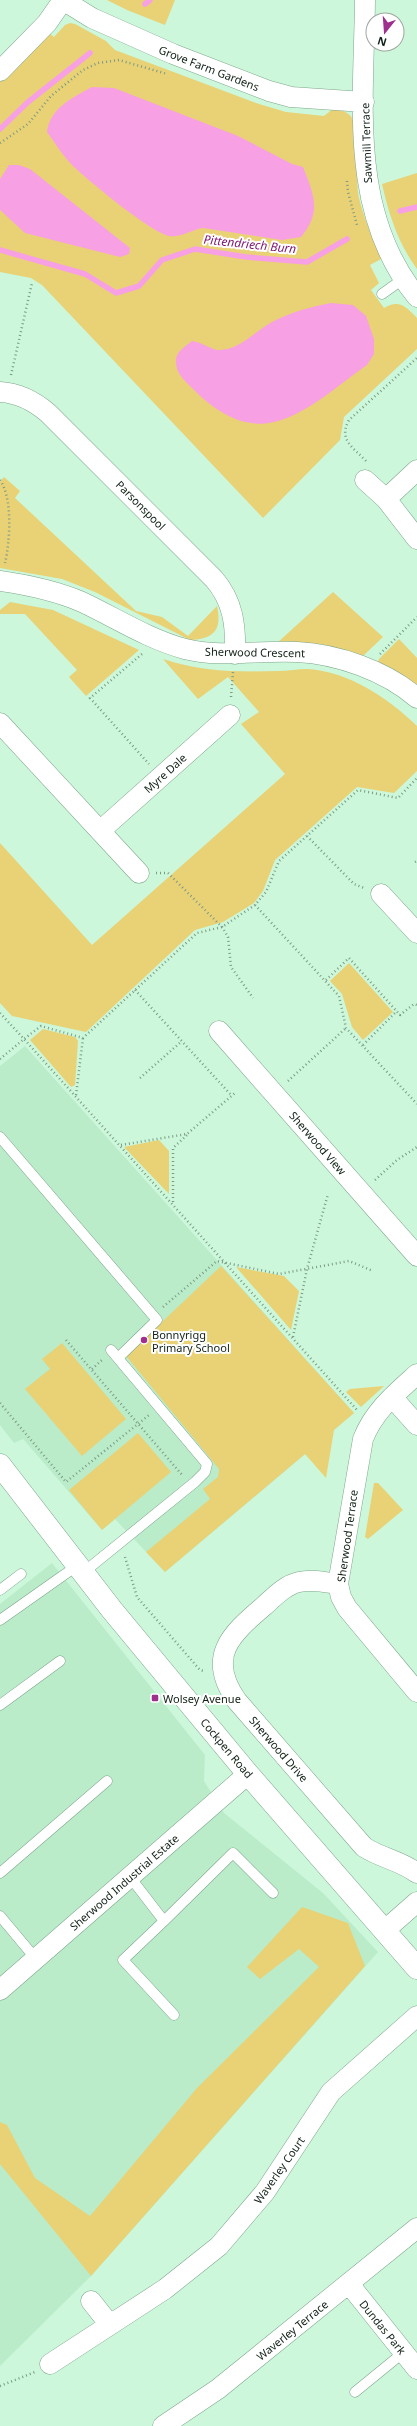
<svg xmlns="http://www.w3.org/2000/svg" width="417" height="2426" viewBox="0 0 417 2426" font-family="'Noto Sans',sans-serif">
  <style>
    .built { fill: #baecca }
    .green { fill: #e9d175 }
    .water { fill: #f8a0e4 }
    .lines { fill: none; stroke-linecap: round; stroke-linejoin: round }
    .stream { stroke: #f8a0e4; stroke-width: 5.5 }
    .lane-casing { stroke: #7ea68b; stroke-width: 11 }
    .street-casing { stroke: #7ea68b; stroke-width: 21 }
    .secondary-casing { stroke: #7ea68b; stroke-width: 23 }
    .path { stroke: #7b9b85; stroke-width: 2.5; stroke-dasharray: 1 3; stroke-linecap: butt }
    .lane { stroke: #fff; stroke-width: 10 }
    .street { stroke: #fff; stroke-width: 20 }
    .secondary { stroke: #fff; stroke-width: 22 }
    .poi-dot { fill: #9f2f8d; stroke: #fff; stroke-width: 1.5 }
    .labels { text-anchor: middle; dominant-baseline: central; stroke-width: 4; stroke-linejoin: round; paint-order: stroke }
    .street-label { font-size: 11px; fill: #102015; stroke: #fff }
    .poi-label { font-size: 11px; fill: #102015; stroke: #fff; text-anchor: start }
    .water-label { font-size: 12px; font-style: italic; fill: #811c72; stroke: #fff }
  </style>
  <rect width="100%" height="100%" fill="#ccf7da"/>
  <path class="built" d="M25 1046 354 1413 165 1572 115 1519 102 1530 23 1439 14 1443 0 1425V1066Z
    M52 1563 205 1755 204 1781 224 1813 323 1893 378 1952 91 2276 0 2366V1604Z"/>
  <path class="green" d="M107 0H175L165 25 127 10Z
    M70 23 75 24 106 41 115 50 259 104 286 112 324 116 334 108C340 110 349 112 352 118 359 132 355 178 359 198 364 219 373 239 381 259L370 265 379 283 371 290 384 308C399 299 406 307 417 318V349L344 417 340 440 263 518 42 285 31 278 0 272V81L49 33 54 37 65 25Z
    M417 173V269C398 243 389 215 382 184Z
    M4 477 20 491 15 498 136 611 162 617 188 636 217 606C222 629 215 639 190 640L95 592 62 579 0 568V482Z
    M333 592 383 637 363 656 320 644H276Z
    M10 602 53 610 139 650 86 696 69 677 77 670 25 614H0V610Z
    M399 639 417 658V689L377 665 379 659Z
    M163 659C203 672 236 672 278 671 288 671 298 669 308 669 350 672 388 698 417 726V771L394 793 357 787 275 860 263 891 254 903 223 922 195 930 86 1032 12 1016 0 1003V843L92 945 285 774 241 724 259 712 228 677 198 699Z
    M349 963 393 1012 363 1040 352 1027 342 994 330 981Z
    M43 1029 75 1037 78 1041 75 1085 71 1087 30 1040Z
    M159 1140 169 1151V1194L124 1147Z
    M221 1266 354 1413 334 1430 326 1478 305 1454 165 1572 146 1552 210 1499 203 1489 218 1477 219 1469 126 1356Z
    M236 1267 284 1276 299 1291 291 1330Z
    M62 1343 126 1419 82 1456 25 1389 50 1369 42 1359Z
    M384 1386 361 1407 346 1392 350 1389Z
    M138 1433 171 1472 102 1530 69 1490Z
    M374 1483H378L403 1510 368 1539 365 1537Z
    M302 1907 348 1923 365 1966 91 2276 0 2164V2122L7 2125 35 2178 90 2216 197 2088 319 1967 299 1949 260 1979 247 1967Z"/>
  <path class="water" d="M92 87 114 88 238 136 292 164 303 167C314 195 322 212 301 237L282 240 203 228C191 230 180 238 169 236 149 231 90 182 73 166 63 156 55 143 47 132 50 108 72 98 92 87Z
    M9 165H19L30 169 130 248 129 254 120 257 25 233 0 210V179Z
    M331 303 353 305 366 316 374 339V354L367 365C341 383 306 415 274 422 242 430 212 409 191 387 183 379 175 372 176 359 177 351 186 346 192 341 201 342 213 350 218 350 239 351 255 331 272 322 291 312 310 307 331 303Z"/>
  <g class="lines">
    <path class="stream" d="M145 4 150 0
      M0 129 28 102 90 53
      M400 211 417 207
      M0 250 85 274 116 293 139 286 162 260 195 249 246 257 307 262 347 239"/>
    <g class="lane-casing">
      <path id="lane" d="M382 294 403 279
        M0 1137 157 1320 118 1358
        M84 1572 195 1482 205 1472 207 1464 111 1350
        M0 1590 21 1574
        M0 1620 78 1565
        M0 1705 60 1661
        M0 1873 107 1781
        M130 1877 164 1921 123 1960 174 2015
        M0 1916 36 1959
        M164 1921 233 1853 273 1893
        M355 2392 404 2352"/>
    </g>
    <g class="street-casing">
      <path id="street" d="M63 0 92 18 173 54 269 91 291 97 364 102
        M365 0C364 102 348 212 417 297
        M0 71 47 23 63 0
        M0 392C19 393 34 401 48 413L214 579C233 601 236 625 235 654
        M365 480 386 499 417 539
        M386 499 417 470
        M0 581C28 585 56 591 82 602 116 618 148 639 185 649 221 658 259 650 297 652 338 654 386 671 417 698
        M0 723 139 873
        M100 831 230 715
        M381 894 417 933
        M219 1031 417 1256
        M417 1374C395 1394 374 1411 363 1439L338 1584 341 1597 347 1608 417 1692
        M392 1397 417 1425
        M338 1584C325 1582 312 1579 299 1582 285 1585 274 1597 264 1606 230 1635 206 1657 237 1701L364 1847C381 1858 401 1861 417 1873
        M384 1931 417 1902
        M0 1990 248 1774
        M349 2284 417 2369
        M91 2301 110 2325
        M50 2364 165 2289 219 2246 265 2192 331 2092 417 2016
        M163 2426 218 2389 417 2228"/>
    </g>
    <g class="secondary-casing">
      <path id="secondary" d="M0 1465 112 1610 248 1774 417 1968"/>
    </g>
    <path class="path" d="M0 143 28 124 51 96 83 70 98 63 119 60 167 74
      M347 181 348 192 357 225
      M11 375 32 283
      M366 461C353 447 338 440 349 420L417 358
      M0 480C13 499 10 541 5 563
      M142 654 90 698 149 764
      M380 654 417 617
      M231 697 233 672
      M307 836 354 884 364 888
      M415 862 417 861
      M156 873H168L222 927 228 937 231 967 253 998
      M255 905 339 996 346 1028 417 1104
      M326 980 349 958 400 1015 414 1004 417 1005
      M135 990 232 1096
      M0 1013 24 1039 41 1026 83 1038 197 933 222 927 255 905 266 892 279 861 358 790 398 798 417 778
      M363 1045 397 1011
      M0 1059 24 1039 357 1410
      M140 1078 182 1041
      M288 1081 346 1028
      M76 1095 83 1038
      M121 1145 187 1134 235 1093
      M375 1180 397 1160 417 1147
      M173 1202V1148L187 1135
      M163 1307 217 1261 279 1274 349 1261 373 1271
      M293 1337 307 1269 328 1194
      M66 1340 183 1476
      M92 1369 102 1360
      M0 1403 66 1482 149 1415
      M125 1557 137 1597 200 1670 204 1671
      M0 2386 35 2372"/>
    <use href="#lane" class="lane"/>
    <use href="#street" class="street"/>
    <use href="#secondary" class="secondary"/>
  </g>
  <g class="poi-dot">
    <circle cx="144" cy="1340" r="4"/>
    <rect x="151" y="1694" width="8" height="8" rx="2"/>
  </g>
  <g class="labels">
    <g class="street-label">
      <text transform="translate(209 68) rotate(21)">Grove Farm Gardens</text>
      <text transform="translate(366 143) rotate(-92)">Sawmill Terrace</text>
      <text transform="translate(141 505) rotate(45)">Parsonspool</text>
      <text transform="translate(255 652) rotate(1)">Sherwood Crescent</text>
      <text transform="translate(165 773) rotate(-42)">Myre Dale</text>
      <text transform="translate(318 1143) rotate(49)">Sherwood View</text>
      <text transform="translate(347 1536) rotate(-82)">Sherwood Terrace</text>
      <text transform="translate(227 1748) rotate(50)">Cockpen Road</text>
      <text transform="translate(279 1749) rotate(49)">Sherwood Drive</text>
      <text transform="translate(124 1882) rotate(-41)">Sherwood Industrial Estate</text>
      <text transform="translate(279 2170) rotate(-55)">Waverley Court</text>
      <text transform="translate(383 2327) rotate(51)">Dundas Park</text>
      <text transform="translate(292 2330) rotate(-39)">Waverley Terrace</text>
    </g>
    <g class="poi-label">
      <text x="152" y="1334">Bonnyrigg<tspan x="152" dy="13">Primary School</tspan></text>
      <text x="163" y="1698">Wolsey Avenue</text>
    </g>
    <g class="water-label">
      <text transform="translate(250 244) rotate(6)">Pittendriech Burn</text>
    </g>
  </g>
  <g transform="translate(385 32) rotate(197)"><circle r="19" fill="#ffffff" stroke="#9fa6a1"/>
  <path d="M0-3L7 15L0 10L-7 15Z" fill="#9f2f8d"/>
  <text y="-6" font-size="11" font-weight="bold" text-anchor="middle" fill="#102015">N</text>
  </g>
</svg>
